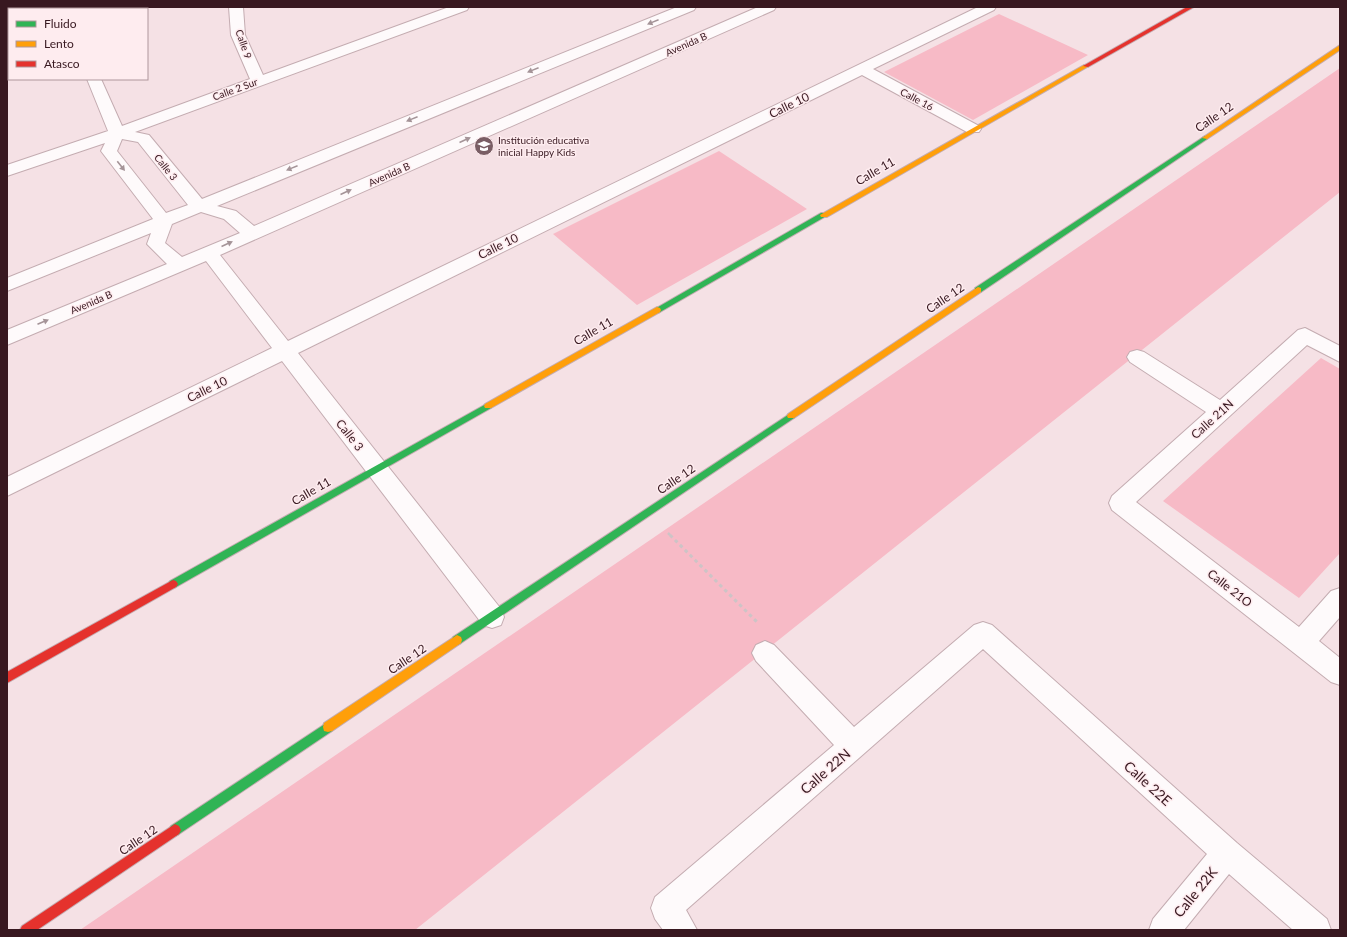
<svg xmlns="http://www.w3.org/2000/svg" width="1347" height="937" viewBox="0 0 1347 937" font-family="Lato,sans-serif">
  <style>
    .green { fill: #f7bac6 }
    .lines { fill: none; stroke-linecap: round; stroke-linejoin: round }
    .street-casing { stroke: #c4acb1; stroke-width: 2 }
    .fast-casing { stroke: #c4acb1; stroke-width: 2 }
    .slow-casing { stroke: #c4acb1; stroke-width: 2 }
    .jam-casing { stroke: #c4acb1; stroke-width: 2 }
    .path-far1 { stroke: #cdc4c6; stroke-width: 2.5; stroke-dasharray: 3 3; stroke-linecap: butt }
    .path { stroke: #cdc4c6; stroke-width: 3; stroke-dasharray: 3.5 3.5; stroke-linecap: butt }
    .street { fill: #fefafb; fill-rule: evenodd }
    .fast { fill: #30b455; fill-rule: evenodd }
    .slow { fill: #ff9f0a; fill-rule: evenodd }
    .jam { fill: #e5322d; fill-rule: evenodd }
    .oneway { fill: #a59498 }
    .labels { text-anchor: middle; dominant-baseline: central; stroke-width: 3; stroke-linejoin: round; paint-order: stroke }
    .far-street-label { font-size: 10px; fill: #381820; stroke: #feecef }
    .far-poi-label { font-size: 10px; fill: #381820; stroke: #feecef; text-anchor: start }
    .street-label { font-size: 12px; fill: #381820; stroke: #feecef }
    .near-street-label { font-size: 14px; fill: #381820; stroke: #feecef }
  </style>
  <rect width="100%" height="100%" fill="#f5e1e5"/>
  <path class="green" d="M999 14 1088 55 973 120 884 72Z
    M1340 68V192L415 930H80Z
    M719 151 807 209 637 305 553 234Z
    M1321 358 1340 369V553L1299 598 1163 501Z"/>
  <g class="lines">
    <g class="street-casing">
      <path id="street" d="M95 7H109L108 9H94Z
        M229 7H243L245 35 263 75 449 7H469L467 10 135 132 149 135 202 199 677 7H696L694 10 217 206 236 211 254 226 758 7H776L774 10 220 255 288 341 978 7H996L994 10 873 69 979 126 981 129 979 132H967L862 75 298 353 501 609 504 617 501 625 492 628 483 625 282 361 7 496V477L272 348 206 261 7 345V330L167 264 147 244 151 233 7 291V278L153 219 101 151 105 143 7 176V165L108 131 87 79H101L122 126 250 79 231 35ZM122 139 138 142 188 205 166 213 117 151ZM201 212 224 219 240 233 182 257 165 243 172 224Z
        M7 30H9V38H7Z
        M1305 328 1340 346V362L1307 345 1136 502 1299 627 1331 591 1340 588V617L1319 641 1340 658V685L1331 682 1112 510 1109 503 1112 496 1206 412 1130 362 1127 357 1130 352 1137 350 1144 352 1220 400 1298 330Z
        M983 622 992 625 1237 843 1327 919 1331 930H1293L1229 874 1184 930H1149L1153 919 1207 854 983 649 686 910 697 930H663L655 919 651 908 655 897 834 745 756 661 752 653 756 645 765 641 774 645 854 727 974 625Z"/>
    </g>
    <g class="fast-casing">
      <path id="fast" d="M1205 136 1207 137V139L981 292H975V288Z
        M821 213H827L828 215 660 312 657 313 653 310Z
        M488 403 492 406 491 408 176 587 173 588 170 587 168 584 170 581Z
        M791 413 795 416 794 418 461 643 457 645 453 643 452 640 453 637Z
        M328 722 332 723 333 727 332 731 179 834 175 836 171 834 169 830 171 826Z"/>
    </g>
    <g class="slow-casing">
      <path id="slow" d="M1340 45V50L1207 139 1202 138Z
        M1084 65 1089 66 827 217H821L820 215Z
        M978 287 981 288V292L794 418H788L787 416 788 414Z
        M657 307 660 308 661 310 660 312 491 408H485L484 406 485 404Z
        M457 635 461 637 462 640 461 643 332 731 328 732 324 731 323 727 324 723Z"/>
    </g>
    <g class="jam-casing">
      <path id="jam" d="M1187 7H1194L1088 67 1083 66Z
        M173 580 176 581 178 584 176 587 7 683V672Z
        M175 824 179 826 181 830 179 834 37 930H20L22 926Z"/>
    </g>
    <path class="path-far1" d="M668 533 671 536"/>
    <path class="path" d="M670 535 759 624"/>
    <use href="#street" class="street"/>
    <use href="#fast" class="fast"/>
    <use href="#slow" class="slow"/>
    <use href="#jam" class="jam"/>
  </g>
  <defs><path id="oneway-solid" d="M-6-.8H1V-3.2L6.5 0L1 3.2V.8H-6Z"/></defs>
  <g class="oneway">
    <use href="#oneway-solid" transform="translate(653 22) rotate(158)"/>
    <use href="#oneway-solid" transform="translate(533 70) rotate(158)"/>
    <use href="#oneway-solid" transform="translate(412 119) rotate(158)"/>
    <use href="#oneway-solid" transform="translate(465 140) rotate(-24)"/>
    <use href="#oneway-solid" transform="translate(121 166) rotate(52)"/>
    <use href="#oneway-solid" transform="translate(292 168) rotate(158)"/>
    <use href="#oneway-solid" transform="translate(346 192) rotate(-24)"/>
    <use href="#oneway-solid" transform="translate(227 244) rotate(-24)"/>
    <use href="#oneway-solid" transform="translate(43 322) rotate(-23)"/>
  </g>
  <defs>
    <g id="school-disc" transform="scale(1)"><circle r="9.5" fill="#7a5e65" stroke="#feecef"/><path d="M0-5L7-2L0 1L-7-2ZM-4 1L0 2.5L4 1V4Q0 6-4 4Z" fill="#fff"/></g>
  </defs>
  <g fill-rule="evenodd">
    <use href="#school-disc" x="484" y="146"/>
  </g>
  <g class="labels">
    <g class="far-street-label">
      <text transform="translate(244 44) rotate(71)">Calle 9</text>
      <text transform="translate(686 44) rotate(-24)">Avenida B</text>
      <text transform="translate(235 89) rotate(-20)">Calle 2 Sur</text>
      <text transform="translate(917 99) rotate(28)">Calle 16</text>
      <text transform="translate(166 167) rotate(51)">Calle 3</text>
      <text transform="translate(389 174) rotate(-24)">Avenida B</text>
      <text transform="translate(91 302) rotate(-23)">Avenida B</text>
    </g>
    <g class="far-poi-label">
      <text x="498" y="140">Institución educativa<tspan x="498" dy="12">inicial Happy Kids</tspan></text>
    </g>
    <g class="street-label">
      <text transform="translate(789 105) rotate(-26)">Calle 10</text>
      <text transform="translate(1214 117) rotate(-34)">Calle 12</text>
      <text transform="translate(875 171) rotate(-30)">Calle 11</text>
      <text transform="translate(498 246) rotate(-26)">Calle 10</text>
      <text transform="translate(945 298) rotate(-34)">Calle 12</text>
      <text transform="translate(593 331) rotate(-30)">Calle 11</text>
      <text transform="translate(207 389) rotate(-26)">Calle 10</text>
      <text transform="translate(1212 419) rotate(-42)">Calle 21N</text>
      <text transform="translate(350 435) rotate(52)">Calle 3</text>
      <text transform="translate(676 479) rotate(-34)">Calle 12</text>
      <text transform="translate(311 491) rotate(-30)">Calle 11</text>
      <text transform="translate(1230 588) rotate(38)">Calle 21O</text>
      <text transform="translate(407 659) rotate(-34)">Calle 12</text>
      <text transform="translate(138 840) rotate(-34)">Calle 12</text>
    </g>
    <g class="near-street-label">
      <text transform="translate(825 771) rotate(-41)">Calle 22N</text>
      <text transform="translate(1148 783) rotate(42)">Calle 22E</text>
      <text transform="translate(1195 892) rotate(-51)">Calle 22K</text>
    </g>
  </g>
  <rect width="1347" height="937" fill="none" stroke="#381820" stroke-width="16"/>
  <rect x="8" y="8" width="140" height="72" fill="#feecef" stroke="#af979c"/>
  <rect x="16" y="21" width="20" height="6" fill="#30b455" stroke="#af979c"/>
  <text x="44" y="28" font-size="12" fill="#381820">Fluido</text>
  <rect x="16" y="41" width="20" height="6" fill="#ff9f0a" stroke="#af979c"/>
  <text x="44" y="48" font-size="12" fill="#381820">Lento</text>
  <rect x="16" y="61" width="20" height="6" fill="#e5322d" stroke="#af979c"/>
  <text x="44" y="68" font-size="12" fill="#381820">Atasco</text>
</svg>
